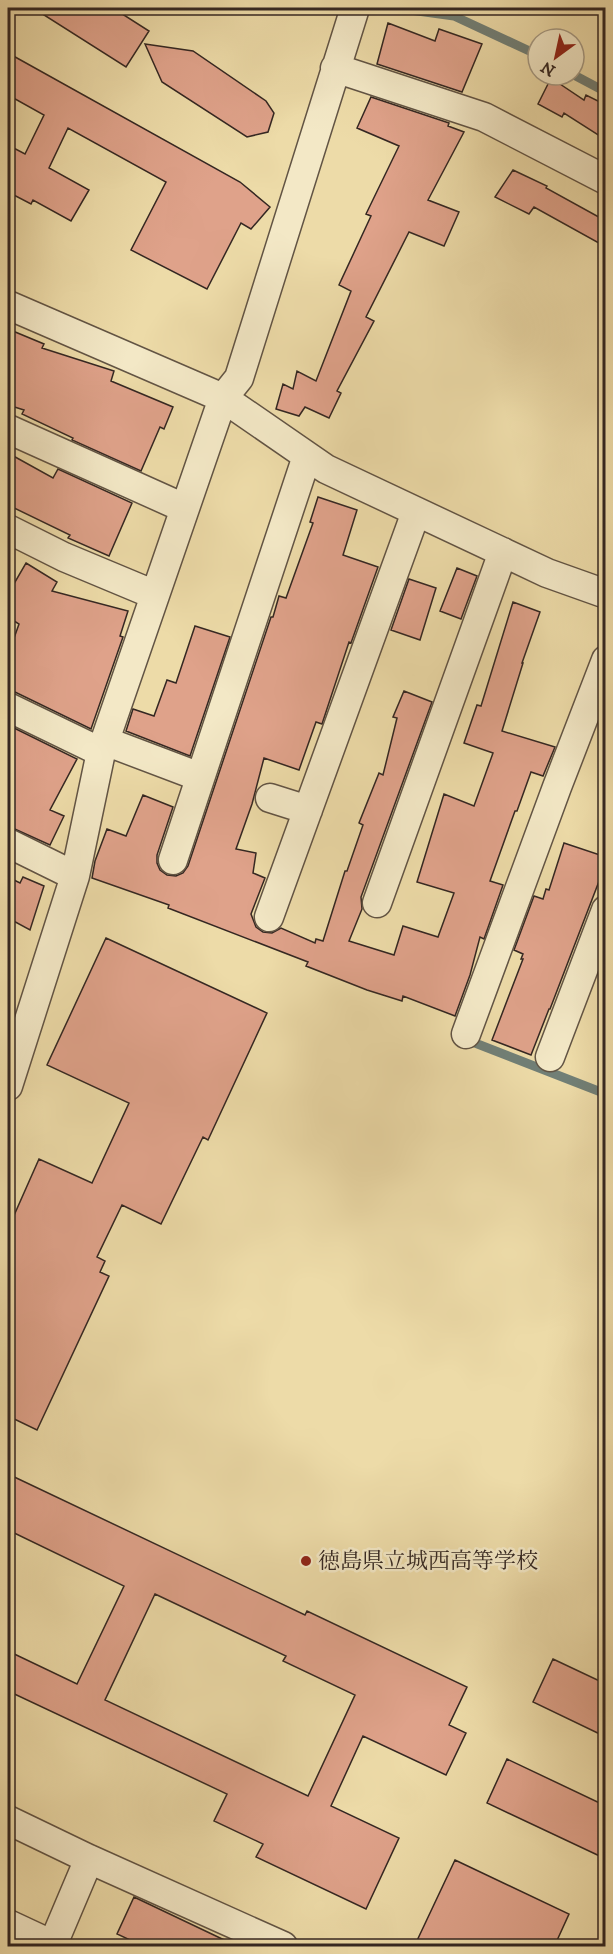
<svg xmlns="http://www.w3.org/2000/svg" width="613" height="1954" viewBox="0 0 613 1954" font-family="'IM FELL DW Pica','Noto Serif JP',serif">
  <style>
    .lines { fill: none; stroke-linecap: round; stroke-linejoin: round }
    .stream { stroke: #717f76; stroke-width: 9 }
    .building { fill: #dfa28a; stroke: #342722; stroke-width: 1.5; fill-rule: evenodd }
    .minor-casing { stroke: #625444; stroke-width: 31 }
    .minor { stroke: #f3e8c6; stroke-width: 28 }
    .poi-dot { fill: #8f2418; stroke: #f3e8c6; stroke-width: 2 }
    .labels { text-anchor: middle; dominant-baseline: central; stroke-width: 5; stroke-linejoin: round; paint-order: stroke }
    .poi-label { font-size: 22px; fill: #342722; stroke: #f3e8c6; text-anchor: start }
  </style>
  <rect width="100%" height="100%" fill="#eddba8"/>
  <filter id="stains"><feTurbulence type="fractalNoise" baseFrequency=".00333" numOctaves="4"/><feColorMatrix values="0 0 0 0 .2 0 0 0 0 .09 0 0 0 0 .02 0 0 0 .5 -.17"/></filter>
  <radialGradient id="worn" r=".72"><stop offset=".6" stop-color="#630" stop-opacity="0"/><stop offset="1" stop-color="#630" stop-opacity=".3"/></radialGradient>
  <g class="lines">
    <path class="stream" d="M396 8 454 16 538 55
      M574 75 606 92
      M475 1043 606 1094"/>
  </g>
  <path class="building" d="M33 8H113L149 31 126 67Z
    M388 23 435 41 439 29 482 44 462 92 377 64Z
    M145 44 193 51 266 101 274 113 268 132 247 137 162 82Z
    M8 53 240 182 270 207 251 229 241 223 207 289 131 250 166 182 68 128 49 168 89 190 71 221 33 200 31 204 8 192V145L25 154 44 115 8 95Z
    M551 78 584 100 586 95 606 105V140L564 113 562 117 538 104Z
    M371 97 449 123 448 126 464 132 428 200 459 212 444 246 409 232 366 317 374 321 337 391 341 393 329 418 305 407 299 416 276 409 283 384 293 389 297 371 316 381 351 291 339 285 371 216 366 214 399 146 357 128Z
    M513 170 547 186 546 188 606 221V247L534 207 529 214 495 197Z
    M8 329 44 344 42 348 114 371 111 381 173 407 164 429 160 427 141 471 72 440 73 438 22 414 24 410 8 405Z
    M8 453 53 478 58 469 132 503 109 556 68 538 70 535 8 505Z
    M318 497 357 510 343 555 378 567 351 643 349 642 322 724 316 722 299 770 264 758 252 804 236 849 256 853 253 873 265 878 251 914 256 927 263 932 272 933 281 928 315 943 316 939 323 941 345 871H347L363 825 359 823 379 773 383 775 397 718 393 717 404 691 432 702 361 897 362 909 349 941 394 955 403 926 438 937 454 893 417 882 444 794 474 806 493 753 464 743 477 705 481 706 513 602 540 612 522 663H523L502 731 555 747 543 776 531 772 517 811H515L490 881 503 885 484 939 480 937 470 975 455 1016 403 996 402 1001 367 990 306 966 308 962 168 908 169 905 92 878 95 861 107 829 126 836 143 795 173 807 157 855V863L160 870 167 875 176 876 183 873 188 866 271 617H273L279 596 286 598 313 523 310 522Z
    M26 563 57 582 52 591 128 611 120 636 123 637 91 729 15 692 8 691V655L19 624 8 617V594Z
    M457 568 477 576 461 619 440 611Z
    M409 579 436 588 420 640 391 630Z
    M195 626 230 637 190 756 126 731 133 709 154 716 167 680 176 683Z
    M8 725 77 759 50 810 64 816 50 845 8 826Z
    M564 843 606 857V863L550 1009H549L531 1055 492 1040 523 959H521L523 954 514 950 534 896 543 899 546 889 549 890Z
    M8 877 20 883 23 877 44 886 30 930 8 918Z
    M106 938 267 1013 208 1140 203 1137 161 1224 122 1205 97 1257 105 1261 100 1272 109 1276 37 1430 8 1416V1229L39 1159 92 1183 129 1103 47 1065Z
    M8 1474 305 1615 307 1611 467 1687 449 1725 466 1733 446 1775 363 1736 331 1806 399 1838 366 1909 256 1857 263 1844 214 1821 227 1794 8 1691V1651L77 1684 124 1586 8 1530ZM155 1594 286 1656 283 1661 355 1695 308 1796 105 1700Z
    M553 1659 606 1684V1737L533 1702Z
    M507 1759 606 1806V1859L487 1803Z
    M455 1860 569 1914 554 1947H414Z
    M134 1897 239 1947H145L117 1934Z"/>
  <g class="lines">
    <g class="minor-casing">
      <path id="minor" d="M335 68 484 117 606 180
        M8 305 223 398 326 469 547 573 606 594
        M8 429 184 508
        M8 529 64 557 155 595
        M8 707 101 752
        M105 741 200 777
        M270 798 308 810
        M8 843 75 876
        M173 860 307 456
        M377 903 503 552
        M269 917 416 512
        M466 1034 557 787 606 660
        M550 1057 606 910
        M8 1086 75 876 101 752 223 398 239 378 355 8
        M8 1820 89 1859
        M8 1924 53 1945
        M56 1937 89 1859 283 1946"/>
    </g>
    <use href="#minor" class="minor"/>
  </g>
  <circle class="poi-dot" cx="306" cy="1561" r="6"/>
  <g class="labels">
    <g class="poi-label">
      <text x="318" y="1561">徳島県立城西高等学校</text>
    </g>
  </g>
  <rect width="613" height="1954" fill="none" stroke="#eddba8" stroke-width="30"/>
  <rect x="9" y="9" width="595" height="1936" fill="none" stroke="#342722" stroke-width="3"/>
  <rect x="15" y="15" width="583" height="1924" fill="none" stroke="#342722" stroke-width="1.5"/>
  <g transform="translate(556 57) rotate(213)"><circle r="28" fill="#f3e8c6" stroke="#a79b84" stroke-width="1.5"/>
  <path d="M0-4.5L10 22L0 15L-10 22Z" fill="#8f2418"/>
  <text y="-9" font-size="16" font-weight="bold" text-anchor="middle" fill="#342722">N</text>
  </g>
  <rect width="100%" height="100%" filter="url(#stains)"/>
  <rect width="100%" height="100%" fill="url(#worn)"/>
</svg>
